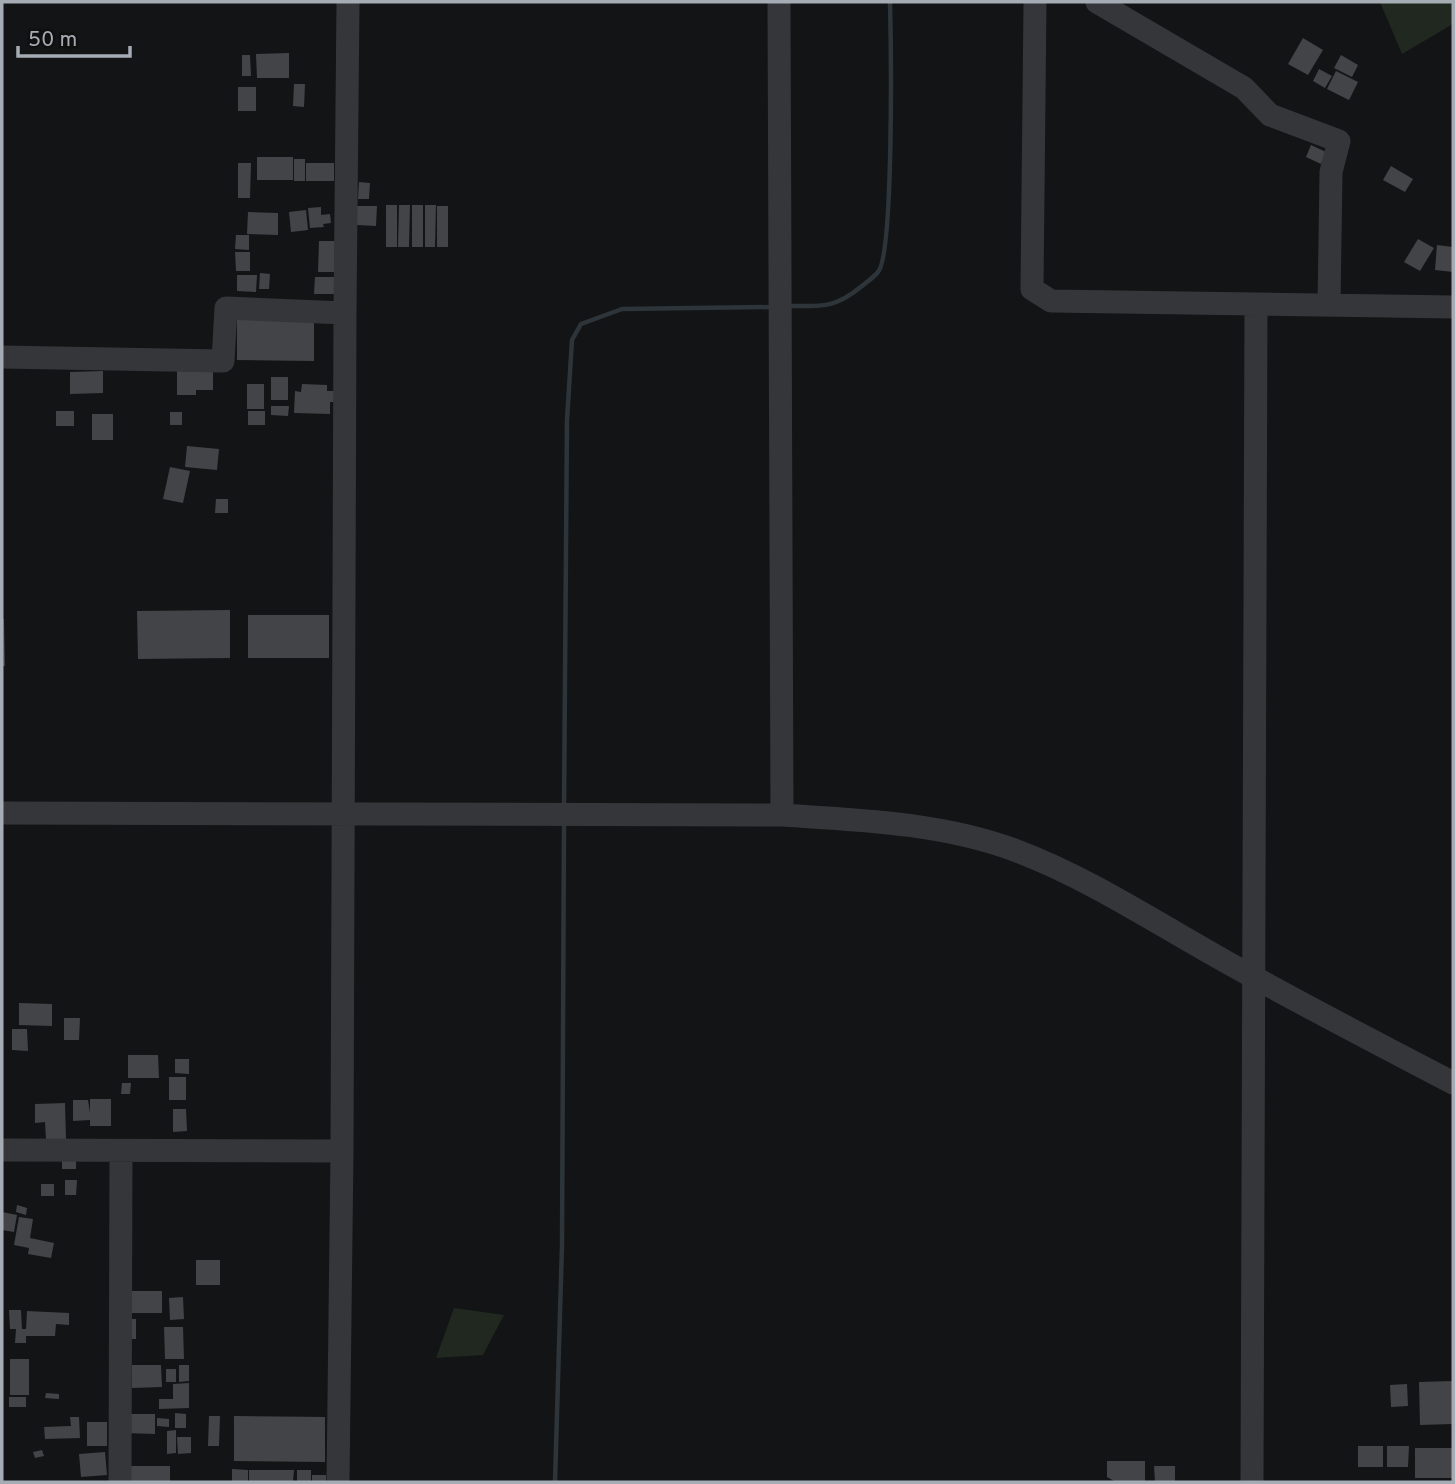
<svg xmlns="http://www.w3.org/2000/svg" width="1455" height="1484" viewBox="0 0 1455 1484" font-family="Overpass,sans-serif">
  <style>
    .green { fill: #202820 }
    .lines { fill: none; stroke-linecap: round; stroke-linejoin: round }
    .stream { stroke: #2d353a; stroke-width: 4.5 }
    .building { fill: #434448 }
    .minor { stroke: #35363a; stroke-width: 23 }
  </style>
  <rect width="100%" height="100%" fill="#131415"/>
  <path class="green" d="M1380 2H1453V24L1402 54Z
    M454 1308 504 1315 483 1355 436 1358Z"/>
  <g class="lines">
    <path class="stream" d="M788 306C822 306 834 309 862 286 867 282 874 277 878 272 894 254 891 40 890 2
      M564 808 567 420 572 340 581 324 622 309 772 307
      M555 1482 562 1245 564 820"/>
  </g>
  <path class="building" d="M1303 38 1323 50 1308 75 1288 64Z
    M289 53V78H257L256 54Z
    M242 55H250L251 76H242Z
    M1341 55 1358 65 1352 77 1334 68Z
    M1319 69 1332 76 1325 88 1313 81Z
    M1336 71 1358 82 1349 100 1327 89Z
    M294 84H305L304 107 293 106Z
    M238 87H256V111H238Z
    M1311 145 1326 152 1321 164 1306 157Z
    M257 157H293V180H257Z
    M294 159H305V181H294Z
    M238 163H251L250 198H238Z
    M306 163H334V181H306Z
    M1391 166 1413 179 1405 192 1383 180Z
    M359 182 370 183 369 199H358Z
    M386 205H397V247H386Z
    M399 205H410L409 247H398Z
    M412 205H423V247H412Z
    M425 205H436L435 247H425Z
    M357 206H377L376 226 357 225Z
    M437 206H448V247H437Z
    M321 207V215L330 214 331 223 323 224 324 227 310 228 308 208Z
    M306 210 308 230 291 232 289 212Z
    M248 212 278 213V235L247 234Z
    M236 235H249V250L235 249Z
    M1418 239 1434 248 1420 271 1404 262Z
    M319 241H336L335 272H318Z
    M1437 245 1453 247V272L1435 270Z
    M235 252H250V271H236Z
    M260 273 270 274 269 289H259Z
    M237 275H257L256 292 237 291Z
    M315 277H336L335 294H314Z
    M237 317 314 318V361L237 360Z
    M103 371V393L70 394V372Z
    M177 371 213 372V390H196V395H177Z
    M271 377H288V400H271Z
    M247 384H264V409H247Z
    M302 384 327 385V391H335L334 402H330V414L294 413 295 391 301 392Z
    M271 406H289L288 416 271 415Z
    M56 411H74V426H56Z
    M248 411H265V425H248Z
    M170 412H182V425H170Z
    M92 414H113V440H92Z
    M187 446 219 449 217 470 185 467Z
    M170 467 190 471 183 503 163 499Z
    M216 499H228V513H215Z
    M230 610V658L138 659 137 611Z
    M248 615H329V658H248Z
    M2 619H4L5 666H2Z
    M19 1003 52 1004V1026L19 1025Z
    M64 1018H80L79 1040H64Z
    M12 1029H27L28 1051 12 1050Z
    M128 1055H158L159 1078H128Z
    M175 1059H189V1074L175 1073Z
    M169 1077H186V1100H169Z
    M122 1083H131L130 1094H121Z
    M90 1099H111V1126H90V1120L73 1121V1100H88L90 1113Z
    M65 1103 66 1139 46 1140 45 1122 35 1123V1104Z
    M173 1109H186L187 1131 173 1132Z
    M62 1155H76V1169H62Z
    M65 1180H77L76 1195H65Z
    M41 1184H54V1196H41Z
    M17 1205 27 1208 26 1215 16 1212Z
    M2 1212 17 1215 14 1232 2 1230Z
    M19 1217 33 1219 30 1238 54 1243 51 1258 28 1254 29 1248 14 1245Z
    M196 1260H220V1285H196Z
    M131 1291H162V1313H130Z
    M183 1297 184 1319 170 1320 169 1298Z
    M9 1310H21L22 1329H26L27 1311 69 1313V1325L56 1324 55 1336H26V1343H15L16 1329H10Z
    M122 1319H136V1339H122Z
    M164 1327H183L184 1359H165Z
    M10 1359H29V1395H10Z
    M132 1365H161L162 1387 132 1388Z
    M179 1365H189V1381L179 1382Z
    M166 1369H176V1382H166Z
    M1453 1381V1424L1420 1425 1419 1382Z
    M189 1383V1408L159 1409V1399H173V1384Z
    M1407 1384 1408 1406 1391 1407 1390 1385Z
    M46 1393 59 1394V1399L45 1398Z
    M9 1397H26V1407H9Z
    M175 1413 186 1414V1428H175Z
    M125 1414H155V1434L124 1433Z
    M209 1416H220L219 1446H208Z
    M234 1416 325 1417V1462L234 1461Z
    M70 1417H79L80 1438 45 1439 44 1427 71 1426Z
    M157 1418 169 1419V1427L157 1426Z
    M87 1422H107V1446H87Z
    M176 1430V1453L167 1454V1431Z
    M177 1437H191V1453L178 1454Z
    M1358 1446H1383V1467H1358Z
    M1387 1446H1409L1408 1467H1387Z
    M1415 1448H1453V1478H1415Z
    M42 1450 44 1456 35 1458 33 1452Z
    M105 1452 107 1475 81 1477 79 1454Z
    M1107 1461H1145V1482H1116L1107 1477Z
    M125 1466H170V1481L125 1482Z
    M1154 1466H1175V1482H1155Z
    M232 1469 248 1470V1482H232Z
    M249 1470H294L293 1482H249Z
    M297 1470H311V1482H297Z
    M312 1475H326V1482H312Z"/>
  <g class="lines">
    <path class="minor" d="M779 2 782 815
      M1035 2 1032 289 1051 301 1453 307
      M1097 2 1244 88 1270 115 1339 141 1331 172 1329 305
      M2 357 223 361 226 308 345 313
      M2 813 782 815C860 820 943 823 1017 851 1084 876 1152 920 1214 955 1293 1000 1373 1041 1453 1083
      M2 1150 342 1151
      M120 1482 121 1151
      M338 1482 342 1151 345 313 348 2
      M1252 1482 1256 305"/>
  </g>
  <rect width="1455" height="1484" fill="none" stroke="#a6acb4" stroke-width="7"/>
  <path d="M18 46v10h112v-10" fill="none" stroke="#a6acb4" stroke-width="3.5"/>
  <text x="28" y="46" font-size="21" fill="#a6acb4" stroke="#0f0f10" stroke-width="5" paint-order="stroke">50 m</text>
</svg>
